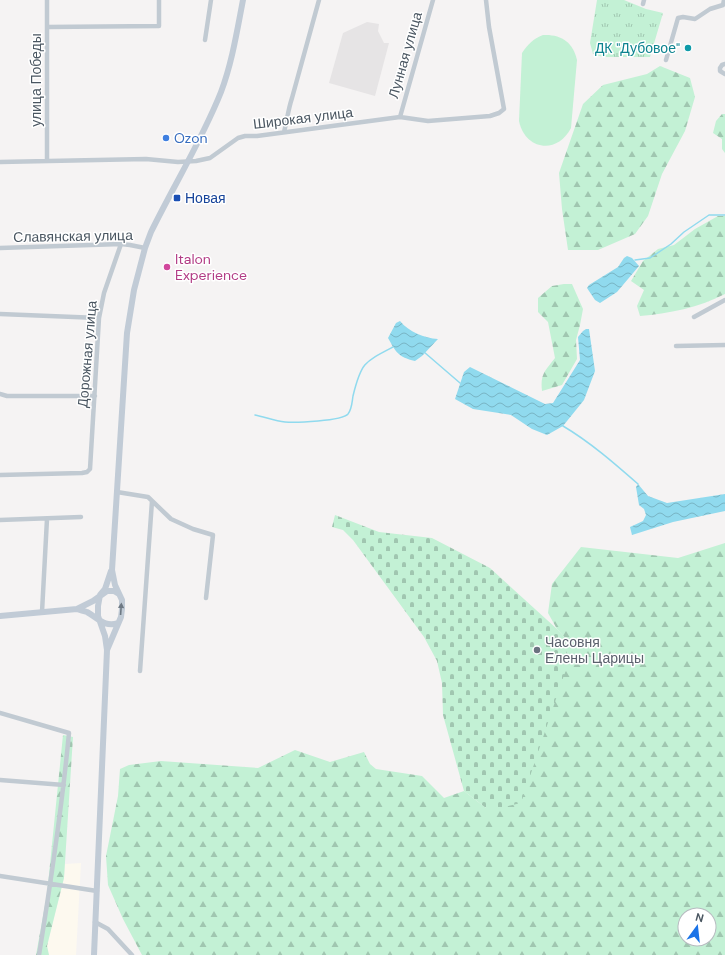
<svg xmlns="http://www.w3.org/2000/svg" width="725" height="955" viewBox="0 0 725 955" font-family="'DM Sans',sans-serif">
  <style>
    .commercial { fill: #fdf9ef }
    .education { fill: #e6e4e5 }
    .grass { fill: url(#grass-tufts) }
    .forest { fill: url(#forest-firs); fill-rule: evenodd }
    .cemetery { fill: url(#cemetery-stones) }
    .park { fill: #c3f1d5 }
    .water { fill: url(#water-waves) }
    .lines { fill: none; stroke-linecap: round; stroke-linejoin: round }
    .stream { stroke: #90daee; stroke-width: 1.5 }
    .street { stroke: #c1cad2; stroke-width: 4.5 }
    .secondary { stroke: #c1cbd6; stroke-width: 6 }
    .oneway { fill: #6e7984 }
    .culture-dot { fill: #0f9aa8; stroke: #fff; stroke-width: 1.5 }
    .shop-dot { fill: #3f7fe0; stroke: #fff; stroke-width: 1.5 }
    .transit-dot { fill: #1a4fb4; stroke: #fff; stroke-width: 1.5 }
    .hotel-dot { fill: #d1479c; stroke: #fff; stroke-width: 1.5 }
    .worship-dot { fill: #6b7280; stroke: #fff; stroke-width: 1.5 }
    .labels { text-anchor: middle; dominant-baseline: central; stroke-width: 3; stroke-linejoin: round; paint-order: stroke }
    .culture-label { font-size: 14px; fill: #0d838f; stroke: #fff; text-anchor: end }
    .street-label { font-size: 14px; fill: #4a5661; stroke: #fff }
    .shop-label { font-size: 14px; fill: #366cbe; stroke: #fff; text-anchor: start }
    .transit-label { font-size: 14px; fill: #164399; stroke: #fff; text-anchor: start }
    .hotel-label { font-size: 14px; fill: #b23c85; stroke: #fff; text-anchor: start }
    .worship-label { font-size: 14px; fill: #5b616d; stroke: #fff; text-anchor: start }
  </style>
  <defs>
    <pattern id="grass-tufts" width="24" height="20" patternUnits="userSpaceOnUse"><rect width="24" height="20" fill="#c3f1d5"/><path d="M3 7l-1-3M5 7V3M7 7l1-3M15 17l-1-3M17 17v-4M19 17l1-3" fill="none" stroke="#a0c6b0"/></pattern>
    <pattern id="forest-firs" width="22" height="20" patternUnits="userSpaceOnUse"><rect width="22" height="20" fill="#c3f1d5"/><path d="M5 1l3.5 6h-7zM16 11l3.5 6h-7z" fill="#a0c6b0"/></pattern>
    <pattern id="cemetery-stones" width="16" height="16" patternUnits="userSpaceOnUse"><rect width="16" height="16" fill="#c3f1d5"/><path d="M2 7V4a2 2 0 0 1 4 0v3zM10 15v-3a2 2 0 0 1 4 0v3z" fill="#a0c6b0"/></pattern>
    <pattern id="water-waves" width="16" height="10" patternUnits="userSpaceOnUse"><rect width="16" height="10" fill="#90daee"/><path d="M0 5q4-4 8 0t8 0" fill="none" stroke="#78b4c4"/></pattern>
  </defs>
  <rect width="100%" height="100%" fill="#f5f3f3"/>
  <path class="commercial" d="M81 863 76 955H49L47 946 64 878 65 864Z"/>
  <path class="education" d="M367 22 379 24 378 31 384 43H389L375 96 329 83 343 33Z"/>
  <path class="grass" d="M597 0H624L646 9 663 13 650 57H603L593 54 590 43Z"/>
  <path class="forest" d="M660 66 690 78 695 97 685 131 662 174 648 216 635 234 598 250H568L562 209 559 173 583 104 603 85 647 74Z
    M722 114H725V153L722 149V139L713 133 716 121Z
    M718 216H725V294C700 307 668 314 640 316L637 306 644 290 631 281 643 261 658 249 674 245 695 229Z
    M564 284H572L583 309 580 325 576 340 577 359 562 385 542 391C540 374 545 371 555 358L548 322 538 312V298L552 286Z
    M725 543V955H142L123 919 108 885 106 856 118 796 120 769 129 765 161 761 258 768 295 750 330 762 364 752 370 764 376 769 422 776 444 798 464 791 486 808 567 640 557 629 548 613 552 584 581 547 678 558ZM685 915H709V939H685Z
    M63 735 73 737 64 878 47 946 49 955H36L47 894Z"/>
  <path class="cemetery" d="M335 515 379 532 432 538 490 568 557 629 567 640 565 672 521 803 504 807 486 808 464 791 443 715 442 683 437 661 424 637 353 540 343 530 332 527Z"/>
  <path class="park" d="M543 35C561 34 573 42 577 60L571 128C557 155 525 150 519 121L522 53C528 44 533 39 543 35Z"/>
  <path class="water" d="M627 256 632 258 639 266 617 292 600 303 595 300 587 288 589 285 618 267 624 258Z
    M400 321C409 332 424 338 438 339L422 356 415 361C398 357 396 352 388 338L396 323Z
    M586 329H589L595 371 584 400 563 426 547 435 532 429 511 415 473 409 455 399 464 372 470 367 545 404 553 403 580 360 578 337 583 331Z
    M638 484 648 496 667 503 725 494V511L673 522 632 535 630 527 643 521 646 515 644 509 639 505 636 487Z"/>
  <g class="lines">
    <path class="stream" d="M635 260 650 258 671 244 684 232 709 215H725
      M424 352 460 383
      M255 415C265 417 275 421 285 422 295 423 342 421 348 414 352 409 352 402 353 396 361 363 364 362 393 347
      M563 426C590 442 614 463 638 484"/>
    <path class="street" d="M47 0V161
      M643 4 644 0
      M47 27 159 26V0
      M205 40 211 0
      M666 60 678 18 683 17 695 19 710 9 723 5 724 0
      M725 64 722 65 720 68V71L725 74
      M400 117 433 0
      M284 132C287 121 288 110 292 98L319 0
      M0 162 146 159 178 162 196 161 210 158 238 138 245 136H257L400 117 428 121 490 116 499 113 504 109 489 27 486 0
      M0 248 121 244 130 245 145 248
      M0 314 99 318
      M694 317 725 300
      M676 346 725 345
      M0 394 7 396H95
      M0 475 82 473 87 472 90 469 99 318 104 293 121 244
      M117 492 148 497 171 519 193 529 213 535 206 598
      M0 520 81 517
      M42 612 47 519
      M140 671 152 501
      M0 713 69 733C62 807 51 881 39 955
      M0 780 64 785
      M0 876 97 891
      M95 922 108 929 132 955"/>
    <path class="secondary" d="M77 609C80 610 84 611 87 612 98 618 105 628 118 623
      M0 616 77 609 93 601 107 591H114L119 594
      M107 650 121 617 122 609V600L115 585 112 570 127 333 134 290 145 248 151 232C174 185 202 140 221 92 232 63 237 31 243 0
      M94 955 107 650 105 636 98 616V606L100 595 105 589 111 571"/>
  </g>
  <defs><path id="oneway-solid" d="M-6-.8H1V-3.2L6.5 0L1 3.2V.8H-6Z"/></defs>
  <use class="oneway" href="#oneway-solid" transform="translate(121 609) rotate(-86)"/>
  <circle class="culture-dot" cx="688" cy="48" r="4"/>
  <circle class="shop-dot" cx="166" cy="138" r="4"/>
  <rect class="transit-dot" x="173" y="194" width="8" height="8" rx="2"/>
  <circle class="hotel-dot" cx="167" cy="267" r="4"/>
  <circle class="worship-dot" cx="537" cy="650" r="4"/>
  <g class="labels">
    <g class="culture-label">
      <text x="680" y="48">ДК "Дубовое"</text>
    </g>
    <g class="street-label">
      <text transform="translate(405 55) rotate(-74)">Лунная улица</text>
      <text transform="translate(36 80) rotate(-90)">улица Победы</text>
      <text transform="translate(303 118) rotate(-7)">Широкая улица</text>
      <text transform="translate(73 236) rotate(-1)">Славянская улица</text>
      <text transform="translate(87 354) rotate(-85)">Дорожная улица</text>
    </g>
    <g class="shop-label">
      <text x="174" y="138">Ozon</text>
    </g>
    <g class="transit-label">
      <text x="185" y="198">Новая</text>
    </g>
    <g class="hotel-label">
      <text x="175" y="259">Italon<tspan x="175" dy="16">Experience</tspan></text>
    </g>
    <g class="worship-label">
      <text x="545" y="642">Часовня<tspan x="545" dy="16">Елены Царицы</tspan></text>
    </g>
  </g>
  <g transform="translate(697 927) rotate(15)"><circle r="19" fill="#ffffff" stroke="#b7bbc0"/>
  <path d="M0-3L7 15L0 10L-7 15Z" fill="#1a73e8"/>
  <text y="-6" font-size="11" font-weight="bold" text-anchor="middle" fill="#4a5661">N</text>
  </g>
</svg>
